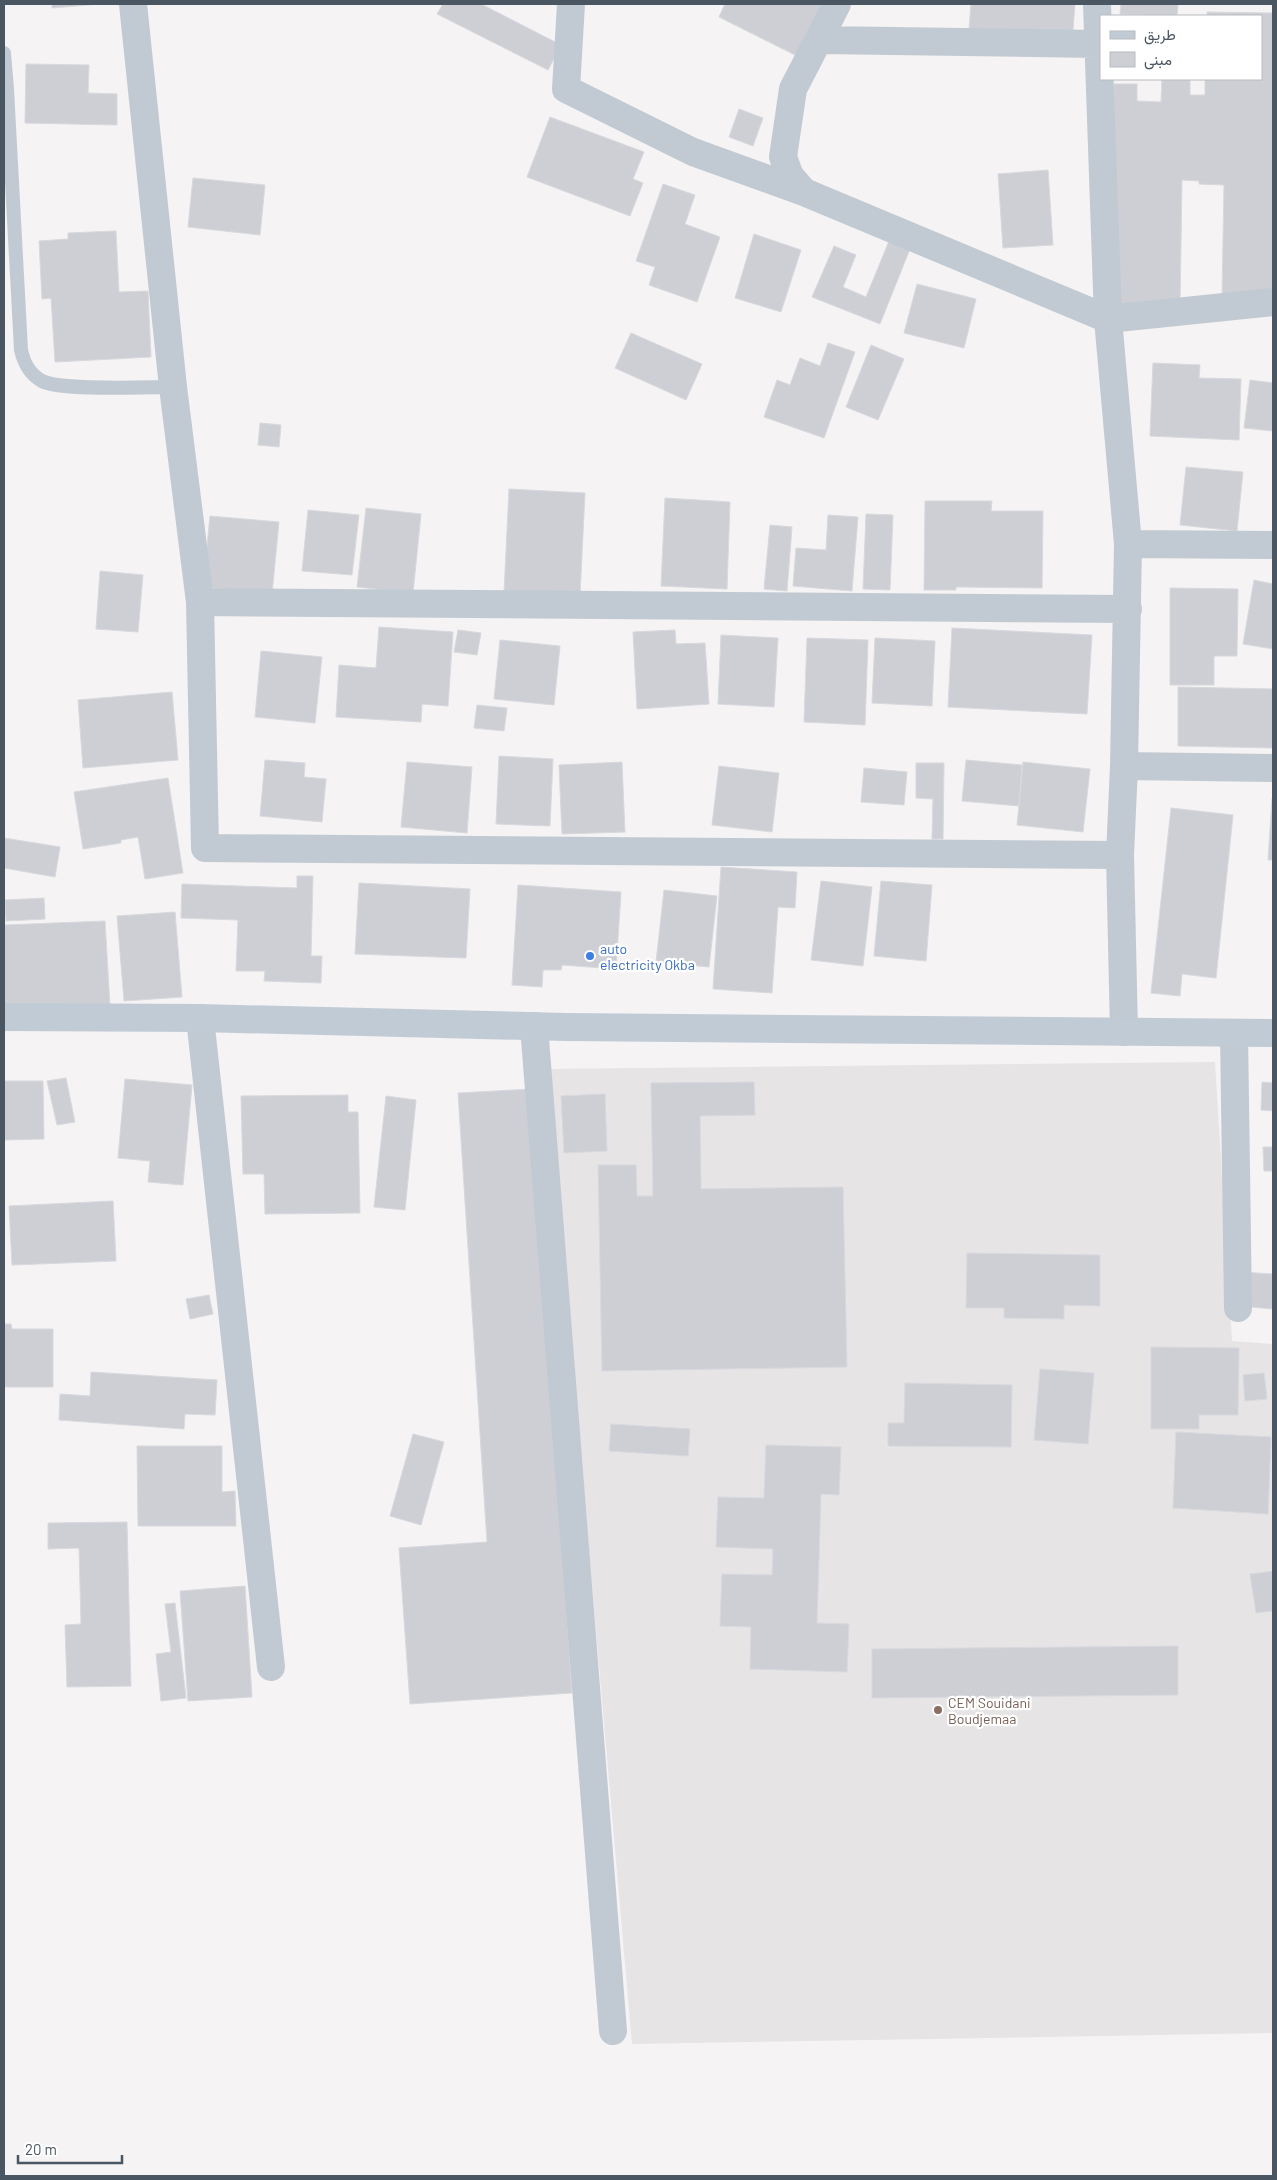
<svg xmlns="http://www.w3.org/2000/svg" width="1277" height="2180" viewBox="0 0 1277 2180" font-family="Barlow,Vazirmatn,sans-serif">
  <style>
    .education { fill: #e6e4e5 }
    .building { fill: #cdcfd5; stroke: #d7d9de }
    .lines { fill: none; stroke-linecap: round; stroke-linejoin: round }
    .lane { stroke: #c1cad2; stroke-width: 14 }
    .street { stroke: #c1cad2; stroke-width: 28 }
    .secondary { stroke: #c1cbd6; stroke-width: 28 }
    .shop-dot { fill: #3f7fe0; stroke: #fff; stroke-width: 2 }
    .education-dot { fill: #8d6e63; stroke: #fff; stroke-width: 2 }
    .labels { text-anchor: middle; dominant-baseline: central; stroke-width: 4.5; stroke-linejoin: round; paint-order: stroke }
    .shop-label { font-size: 14px; fill: #366cbe; stroke: #fff; text-anchor: start }
    .education-label { font-size: 14px; fill: #785e54; stroke: #fff; text-anchor: start }
  </style>
  <rect width="100%" height="100%" fill="#f5f3f3"/>
  <path class="education" d="M1215 1062 1232 1341 1272 1344 1273 2033 632 2044 547 1069Z"/>
  <path class="building" d="M52 4H99L52 8Z
    M443 4H481L561 45 548 70 437 14Z
    M725 4H828L801 58 719 17Z
    M971 4H1075L1072 43 968 41Z
    M1121 4H1178L1177 16 1120 14Z
    M1207 12 1273 13V296L1222 295 1224 185 1199 184V181L1182 180 1180 307 1110 305 1114 84H1137V101L1161 102 1162 79H1190V95H1205V79H1261V16H1207Z
    M26 64 89 65 88 93 117 94V125L25 123Z
    M739 109 763 118 753 146 729 137Z
    M550 117 644 152 633 179 643 183 630 216 527 177Z
    M1048 170 1053 245 1003 248 998 174Z
    M193 178 265 185 260 235 188 227Z
    M663 184 695 195 685 224 720 237 697 302 649 285 655 267 636 261Z
    M116 231 119 292 148 291 151 357 55 362 51 298 42 299 39 241 68 239V233Z
    M754 234 801 250 781 312 735 298Z
    M889 241 910 249 880 324 812 297 834 246 856 255 843 287 866 297Z
    M917 284 976 299 964 348 904 333Z
    M631 333 702 364 686 400 615 368Z
    M828 343 855 352 824 438 764 417 777 380 790 385 800 358 820 366Z
    M871 345 904 359 878 420 846 407Z
    M1153 363 1200 365 1199 378 1241 379 1239 440 1150 436Z
    M1250 380 1273 383V431L1244 428Z
    M260 423 281 425 279 447 258 445Z
    M1186 467 1243 472 1237 531 1180 525Z
    M509 489 585 493 579 617 503 613Z
    M665 498 730 502 727 589 661 586Z
    M925 501H992L991 511H1043L1042 588 956 587V590H924Z
    M366 508 421 514 413 593 357 587Z
    M308 510 359 515 352 575 302 571Z
    M866 514 893 515 890 590 863 589Z
    M828 515 858 517 852 591 793 586 796 548 826 550Z
    M210 516 279 522 272 594 203 587Z
    M770 525 792 527 787 591 764 589Z
    M100 571 143 575 138 632 96 629Z
    M1254 580 1273 584V649L1243 644Z
    M1170 588 1238 589 1237 656H1214V685H1170Z
    M379 627 453 632 448 706 422 704 421 722 336 717 339 665 376 668Z
    M952 628 1092 635 1087 714 948 707Z
    M458 630 481 633 477 655 454 652Z
    M675 630 676 644 705 643 709 704 637 709 633 632Z
    M721 635 778 638 774 707 718 704Z
    M807 638 868 640 865 725 804 722Z
    M875 638 935 641 932 706 872 703Z
    M500 640 560 646 554 705 494 699Z
    M261 651 322 657 315 723 255 717Z
    M1178 687 1273 689V748L1178 746Z
    M172 692 178 760 83 768 78 700Z
    M477 705 507 708 504 731 474 728Z
    M499 756 553 759 550 826 496 824Z
    M265 760 305 763 304 777 326 779 322 822 260 816Z
    M966 760 1022 765 1019 806 962 801Z
    M407 762 472 767 467 833 401 827Z
    M622 762 625 832 562 834 559 765Z
    M1023 762 1090 769 1083 832 1017 825Z
    M916 763H944L943 839H932L933 799 916 798Z
    M719 766 779 773 772 832 712 825Z
    M864 768 907 772 904 805 861 802Z
    M168 778 183 873 145 879 138 837 121 840V843L83 849 74 792Z
    M1272 798 1273 799V860H1268Z
    M1171 808 1233 815 1216 978 1182 974 1180 996 1151 993Z
    M4 838 60 847 55 877 4 868Z
    M721 867 797 872 795 908 778 907 772 993 713 989Z
    M297 876H313L311 956H322L321 983 264 981 265 971H236L238 920 181 918 182 884 297 888Z
    M821 881 872 887 863 966 811 960Z
    M881 881 932 885 926 961 874 956Z
    M359 883 470 889 466 958 355 954Z
    M518 885 621 892 616 969 562 965 561 970H543L542 987 512 985Z
    M664 890 717 896 709 967 656 962Z
    M44 898 45 919 6 921 5 900Z
    M175 912 182 997 124 1001 117 916Z
    M105 921 110 1006 4 1011V925Z
    M66 1078 75 1122 57 1125 47 1081Z
    M125 1079 192 1085 183 1185 148 1182 150 1161 118 1158Z
    M4 1081H43L44 1139 4 1140Z
    M754 1082 755 1115 700 1116 701 1189 843 1187 847 1367 602 1371 598 1165H636L637 1196H653L651 1083Z
    M1262 1082 1273 1083V1111L1261 1110Z
    M532 1089 572 1693 410 1704 399 1548 487 1542 458 1093Z
    M605 1094 607 1151 564 1153 561 1096Z
    M348 1095V1112H358L360 1213 265 1214 264 1174H243L241 1096Z
    M386 1096 416 1100 405 1210 374 1207Z
    M1263 1147H1273V1171H1264Z
    M113 1201 116 1261 12 1265 9 1206Z
    M967 1253 1100 1255V1306L1064 1305V1319L1004 1318V1308H966Z
    M1241 1272 1273 1274V1309L1239 1306Z
    M209 1295 213 1314 190 1319 186 1299Z
    M4 1324H11L12 1329H53V1387H4Z
    M1151 1347 1239 1348 1238 1415H1199V1429H1151Z
    M1040 1369 1094 1373 1088 1444 1034 1440Z
    M91 1372 217 1380 215 1415 185 1414 184 1429 59 1420 60 1394 90 1396Z
    M1264 1373 1267 1399 1245 1401 1243 1375Z
    M905 1383 1012 1385 1011 1447 888 1446V1423H904Z
    M611 1424 690 1429 688 1456 609 1451Z
    M1176 1432 1271 1437 1268 1514 1173 1508Z
    M413 1434 444 1442 421 1525 390 1516Z
    M766 1445 841 1447 839 1495 821 1494 817 1623 849 1624 847 1672 750 1669 751 1627 720 1626 722 1574 772 1575 773 1549 716 1547 718 1497 764 1498Z
    M137 1446H222V1492L235 1491 236 1526H138Z
    M127 1522 131 1686 67 1687 65 1625 81 1624 79 1548 48 1549V1523Z
    M1273 1571V1611L1256 1613 1250 1574Z
    M245 1586 252 1697 188 1701 180 1591Z
    M175 1603 186 1698 161 1701 156 1654 171 1652 165 1604Z
    M1178 1646V1695L872 1698V1649Z"/>
  <g class="lines">
    <path class="lane" d="M4 53 7 89 21 350C24 363 29 374 42 381 60 391 148 387 173 387"/>
    <path class="street" d="M133 4 173 387 200 602
      M571 4 566 89 693 152 804 192
      M837 4 793 89 783 157 790 176 804 192 1108 319 1273 302
      M1097 4 1108 319 1128 544 1124 766 1120 855 1124 1032
      M820 40 1098 44
      M1128 544 1273 545
      M1124 766 1273 768
      M1120 855 205 848 200 602 1128 609
      M200 1018 271 1667
      M534 1026 613 2031
      M1234 1033 1238 1308"/>
    <path class="secondary" d="M4 1017 200 1018 566 1027 1273 1033"/>
  </g>
  <circle class="shop-dot" cx="590" cy="956" r="5"/>
  <circle class="education-dot" cx="938" cy="1710" r="5"/>
  <g class="labels">
    <g class="shop-label">
      <text x="600" y="948">auto<tspan x="600" dy="16">electricity Okba</tspan></text>
    </g>
    <g class="education-label">
      <text x="948" y="1702">CEM Souidani<tspan x="948" dy="16">Boudjemaa</tspan></text>
    </g>
  </g>
  <rect width="1277" height="2180" fill="none" stroke="#4a5661" stroke-width="10"/>
  <rect x="1100" y="15" width="162" height="65" fill="#ffffff" stroke="#b7bbc0"/>
  <rect x="1110" y="31" width="25" height="8" fill="#c1cbd6" stroke="#b7bbc0"/>
  <text x="1144" y="40" font-size="15" fill="#4a5661">طريق</text>
  <rect x="1110" y="52" width="25" height="15" fill="#cdcfd5" stroke="#b7bbc0"/>
  <text x="1144" y="65" font-size="15" fill="#4a5661">مبنى</text>
  <path d="M18 2155v8h104v-8" fill="none" stroke="#4a5661" stroke-width="2.5"/>
  <text x="25" y="2155" font-size="15" fill="#4a5661" stroke="#ffffff" stroke-width="4" paint-order="stroke">20 m</text>
</svg>
